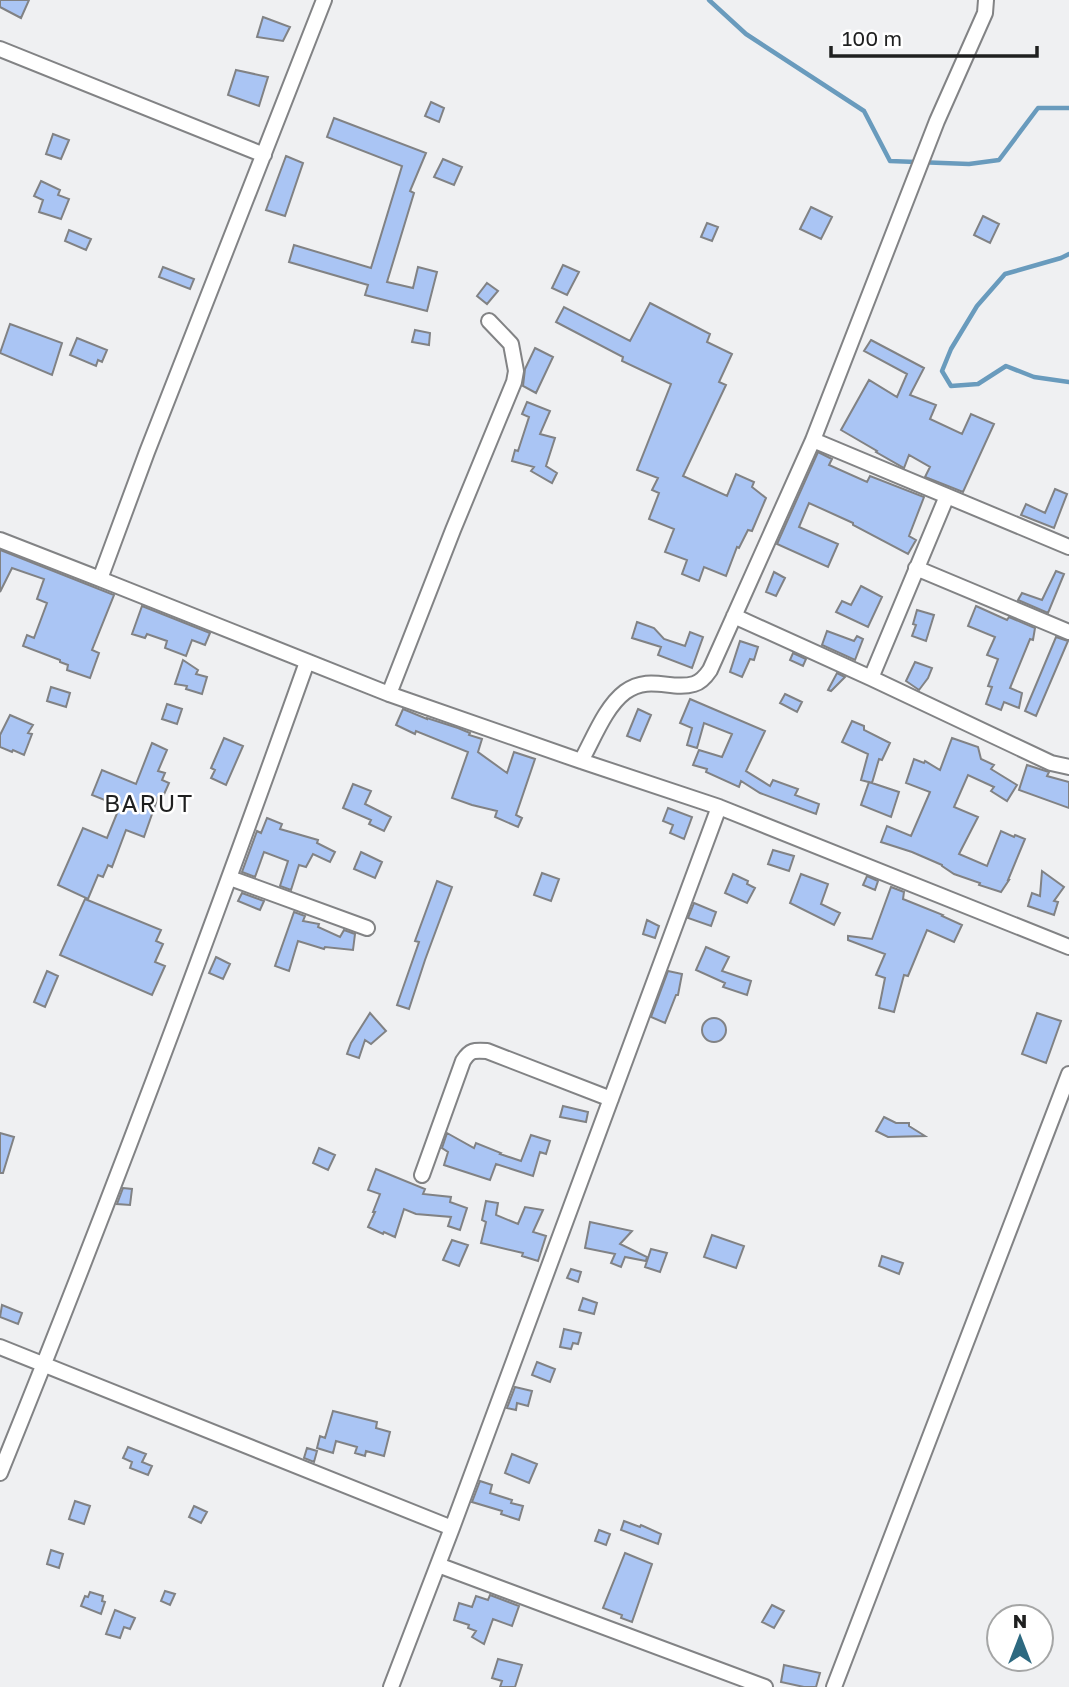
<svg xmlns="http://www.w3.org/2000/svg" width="1069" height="1687" viewBox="0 0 1069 1687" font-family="'Golos Text',sans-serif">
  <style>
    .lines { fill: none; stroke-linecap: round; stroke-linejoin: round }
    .stream { stroke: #699bbd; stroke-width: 4.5 }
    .building { fill: #aac5f4; stroke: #818284; stroke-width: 2 }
    .street-casing { stroke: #828385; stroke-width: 18 }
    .street { stroke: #fff; stroke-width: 14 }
    .labels { text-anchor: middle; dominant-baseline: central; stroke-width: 5; stroke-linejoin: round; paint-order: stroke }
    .quarter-label { font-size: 24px; letter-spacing: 2px; fill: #1f2020; stroke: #fff }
  </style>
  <rect width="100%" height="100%" fill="#eff0f2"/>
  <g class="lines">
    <path class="stream" d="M709 0 746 34 864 111 890 161 969 164 999 160 1038 108H1069
      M1069 254 1061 258 1005 274 977 306 951 349 942 371 951 386 978 384 1006 366 1034 377 1069 382"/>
  </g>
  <path class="building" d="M0 0H29L21 18 0 7Z
    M263 17 290 27 283 41 257 37Z
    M236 70 268 77 259 106 228 95Z
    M431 102 444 108 439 122 425 116Z
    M334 118 426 153 410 191 414 193 387 282 413 288 418 267 437 272 427 311 365 295 368 285 289 262 294 245 371 268 402 166 327 137Z
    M53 134 69 140 61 159 46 154Z
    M286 156 303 163 285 216 266 210Z
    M443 159 462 167 454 185 434 177Z
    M41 181 60 190 58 195 69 199 61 219 39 212 43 200 34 196Z
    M811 207 832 217 821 239 800 229Z
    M983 216 999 224 990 243 974 235Z
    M707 223 718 227 712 241 701 237Z
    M69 230 91 239 86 250 65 241Z
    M563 265 579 272 567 295 552 288Z
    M163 267 194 279 190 289 159 277Z
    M487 283 498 291 487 304 477 296Z
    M650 303 710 334 707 342 732 354 719 382 726 385 683 476 727 496 736 474 754 482 752 487 766 498 752 531 748 530 739 548 737 547 726 576 704 567 699 581 682 574 687 560 665 552 674 529 649 519 659 493 652 490 658 478 637 470 671 384 622 361 623 357 556 322 564 307 630 341Z
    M10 324 62 343 52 375 0 353Z
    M415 330 430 333 429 345 412 342Z
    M77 338 107 350 102 362 98 360 96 366 70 355Z
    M871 340 924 368 910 395 936 405 930 419 962 434 971 414 994 424 963 492 925 477 930 467 909 455 904 468 876 452 877 451 841 430 869 380 897 397 907 374 864 351Z
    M535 348 553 357 536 393 523 386 525 369Z
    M527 402 550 411 540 434 555 438 546 466 557 473 552 483 531 471 534 467 512 461 515 450 518 451 529 417 522 414Z
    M818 452 832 459 829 465 867 482 870 476 924 497 909 536 916 540 908 554 853 525V523L809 503 799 527 838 544 828 567 777 544Z
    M1055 489 1067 494 1054 528 1021 515 1026 504 1045 513Z
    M0 550 114 595 92 650 99 653 90 678 67 670 68 665 60 662V660L23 646 27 635 34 638 47 603 37 599 44 579 12 568 0 592Z
    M1056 571 1064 574 1048 613 1018 600 1022 593 1042 600Z
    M774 572 785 578 776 596 766 592Z
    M861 586 882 597 868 627 836 612 842 601 851 605Z
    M142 606 210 633 205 645 192 640 186 656 165 648 167 641 147 634 145 638 132 634Z
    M976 606 1007 620 1009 617 1035 628 1033 640 1030 639 1010 688 1022 693 1019 708 1004 702 1001 710 986 704 992 687 988 686 998 659 987 655 995 637 968 626Z
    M917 610 934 615 926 641 912 636 916 625 913 624Z
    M637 622 654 628 664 639 685 646 690 632 703 637 692 668 658 655 661 647 632 638Z
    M827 631 854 641 857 636 863 639 855 660 822 645Z
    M1056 637 1068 641 1036 716 1025 711Z
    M740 641 758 647 754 660 750 659 742 677 730 672Z
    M793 653 806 659 803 666 790 660Z
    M183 660 198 670 196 674 207 677 202 694 186 689 187 686 175 684Z
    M915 662 932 668 928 678 919 690 906 681Z
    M837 673 845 677 831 691 828 690Z
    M51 687 70 693 66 707 47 701Z
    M785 694 802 702 797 712 780 703Z
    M690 699 765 731 746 771 770 786 773 780 798 789 795 795 819 804 816 814 760 793 741 781 739 787 706 772 707 769 693 765 699 750 722 757 732 734 704 723 697 748 687 745 692 728 680 723Z
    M167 704 182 709 177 724 162 719Z
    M403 709 427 719V718L458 728 470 733 469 735 482 739 478 752 507 773 514 752 535 759 516 815 522 818 518 827 495 817 497 811 472 805 452 798 468 752 416 731 415 734 396 725Z
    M638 709 651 715 640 741 627 736Z
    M10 715 33 725 28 733 32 734 24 755 13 750 12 752 0 747V735Z
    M852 721 864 726V730L890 743 882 760 879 759 872 783 861 780 868 754 842 742Z
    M224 738 243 746 226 785 211 778 215 770 211 768Z
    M952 738 978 747 981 759 994 765 991 769 1017 785 1007 801 991 791 994 787 968 775 954 807 978 817 959 854 987 866 1001 831 1014 837 1015 835 1025 839 1008 880H1009L1001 892 979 885 980 883 954 874 942 866V865L912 852 881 842 887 826 911 836 930 792 906 783 914 759 924 763 925 761 940 770Z
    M152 743 167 750 158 771 165 773 162 780 169 783 162 799 158 797 144 837 126 830 112 867 108 865 103 877 98 875 88 899 58 885 83 828 107 838 120 806 92 795 102 770 136 784Z
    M1027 765 1049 772 1047 776 1069 782V808L1019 790Z
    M869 782 899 792 891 817 861 805Z
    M353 784 371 791 365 804 391 817 384 831 369 824 371 820 343 808Z
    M668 808 692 817 684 839 670 833 673 825 663 821Z
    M267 818 282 824 280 829 318 840 317 843 335 852 330 862 313 854 306 867 299 865 291 890 280 886 288 861 264 852 255 877 242 872 257 831 261 833Z
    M773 850 794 856 789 871 768 864Z
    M361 852 382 862 375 878 354 869Z
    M1042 871 1064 887 1054 901 1058 902 1054 915 1028 906 1032 893 1040 896Z
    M542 873 559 879 551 901 534 895Z
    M733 874 748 881 747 884 755 888 747 903 725 893Z
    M801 874 828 884 821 904 840 913 834 925 790 903Z
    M867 876 878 881 875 890 863 885Z
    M437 881 452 887 425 960 409 1009 397 1005 419 942 415 941Z
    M891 887 904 892 903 899 943 915 942 916 962 925 954 942 927 930 908 976 904 975 894 1012 879 1008 885 978 876 975 885 954 848 940V936L872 939Z
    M242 893 264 901 260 910 238 901Z
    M85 899 161 930 156 941 163 944 155 962 165 966 152 995 60 955Z
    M694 903 716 912 711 926 688 918Z
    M294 912 305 916 303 921 319 924 318 927 340 937 344 930 355 934 353 950 325 947 324 949 298 941 289 971 275 966Z
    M647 920 659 926 655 938 643 934Z
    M706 947 729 957 722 971 751 981 747 995 723 987 725 983 696 970Z
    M216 957 230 964 223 979 209 973Z
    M47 971 58 976 45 1007 34 1002Z
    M668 971 682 974 678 995H676L665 1023 651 1017Z
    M370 1013 386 1031 371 1044 365 1040 359 1058 347 1054 351 1043Z
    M1037 1013 1061 1021 1046 1063 1022 1054Z
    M702 1030a12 12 0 1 1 24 0a12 12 0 1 1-24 0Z
    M563 1106 588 1112 586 1122 560 1117Z
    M884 1117 896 1123H909V1126L925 1136 888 1137 876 1131Z
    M0 1133 14 1137 3 1173H0Z
    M447 1133 474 1148 476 1143 501 1153 500 1154 521 1161 531 1135 550 1141 546 1154 540 1152 533 1176 496 1164 490 1180 444 1165 448 1152 442 1148Z
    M319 1148 335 1155 328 1170 313 1163Z
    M376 1169 425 1189 423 1194 451 1197 450 1202 467 1208 460 1230 448 1226 451 1217 416 1214 404 1209 395 1237 384 1232 383 1234 368 1227 375 1212H373L380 1194 368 1190Z
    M123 1188 132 1189 130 1205 117 1204Z
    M486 1201 498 1203 496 1215 518 1224 525 1207 543 1210 533 1232 546 1236 538 1261 522 1256 523 1253 481 1243 486 1222 482 1220Z
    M590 1222 632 1231 620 1244 647 1257 646 1261 625 1257 621 1267 611 1263 615 1254 585 1248Z
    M712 1235 744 1246 736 1268 704 1257Z
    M452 1240 468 1245 459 1266 443 1260Z
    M651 1249 667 1253 660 1272 645 1267Z
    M882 1256 903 1263 899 1274 879 1266Z
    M571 1269 581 1272 578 1282 567 1278Z
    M583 1298 597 1303 594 1314 579 1310Z
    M2 1305 22 1313 18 1324 0 1317Z
    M564 1329 581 1333 578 1344 573 1343 571 1349 560 1347Z
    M537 1362 555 1369 550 1382 532 1375Z
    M515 1387 532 1391 528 1406 517 1403 516 1410 507 1408Z
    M333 1411 377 1422 376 1428 390 1432 384 1456 366 1451 365 1456 355 1453 357 1447 336 1441 333 1453 317 1448 320 1436 325 1438Z
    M128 1447 146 1454 142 1462 152 1466 148 1475 130 1468 132 1462 123 1458Z
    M307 1448 317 1451 314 1462 304 1458Z
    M512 1454 537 1464 529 1483 505 1473Z
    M480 1481 492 1485 490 1493 512 1500 511 1503 523 1506 519 1520 501 1514 502 1511 472 1502Z
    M75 1501 90 1506 84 1524 69 1519Z
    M194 1506 207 1512 201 1523 189 1517Z
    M624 1521 640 1527 641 1525 661 1534 658 1544 621 1530Z
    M599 1530 610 1534 606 1545 595 1541Z
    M51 1550 63 1554 59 1568 47 1564Z
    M625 1553 652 1564 632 1622 621 1618 622 1615 603 1608Z
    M165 1591 175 1594 170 1605 161 1601Z
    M90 1592 103 1596 102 1601 105 1602 101 1614 81 1606 85 1596 88 1597Z
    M490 1595 519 1606 512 1626 493 1619 484 1644 472 1637 476 1631 468 1628 469 1625 454 1620 459 1603 472 1607 476 1596 488 1600Z
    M772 1605 784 1611 774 1628 762 1622Z
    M115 1610 135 1618 130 1629 124 1627 120 1638 106 1634Z
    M498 1659 522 1665 515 1687H500L502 1681 492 1678Z
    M784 1665 820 1673 816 1687H804L781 1682Z"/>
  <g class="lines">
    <g class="street-casing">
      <path id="street" d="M324 0 147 452 100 579 389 694 581 761 719 807 1069 947
        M0 49 264 155
        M813 440 1069 547
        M0 540 100 579
        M916 568 1069 632
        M734 616 871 678 1051 763 1069 767
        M871 678 947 496
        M389 694 453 530 514 382 516 371 511 344 489 321
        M581 761C593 740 605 707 625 692 650 674 671 691 694 684 701 682 706 676 710 670L813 440 937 121 985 13 986 0
        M230 878 367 928
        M422 1175 463 1061C470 1050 474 1050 487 1051L611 1099
        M0 1347 452 1528
        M0 1473C109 1205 210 934 307 662
        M438 1565 765 1687
        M391 1687 452 1528 719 807
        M834 1687 1069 1074"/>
    </g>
    <use href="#street" class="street"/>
  </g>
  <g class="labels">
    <g class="quarter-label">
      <text x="149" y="802">BARUT</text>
    </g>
  </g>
  <g transform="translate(1020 1638)"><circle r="33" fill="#ffffff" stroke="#a5a6a6" stroke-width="2"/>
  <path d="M0-5L12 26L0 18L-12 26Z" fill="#2d6980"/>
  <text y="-10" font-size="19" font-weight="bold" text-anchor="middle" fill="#1f2020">N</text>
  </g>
  <path d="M831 46v10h206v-10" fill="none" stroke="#1f2020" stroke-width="3.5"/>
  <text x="842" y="46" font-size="21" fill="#1f2020" stroke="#ffffff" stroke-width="5" paint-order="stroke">100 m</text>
</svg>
